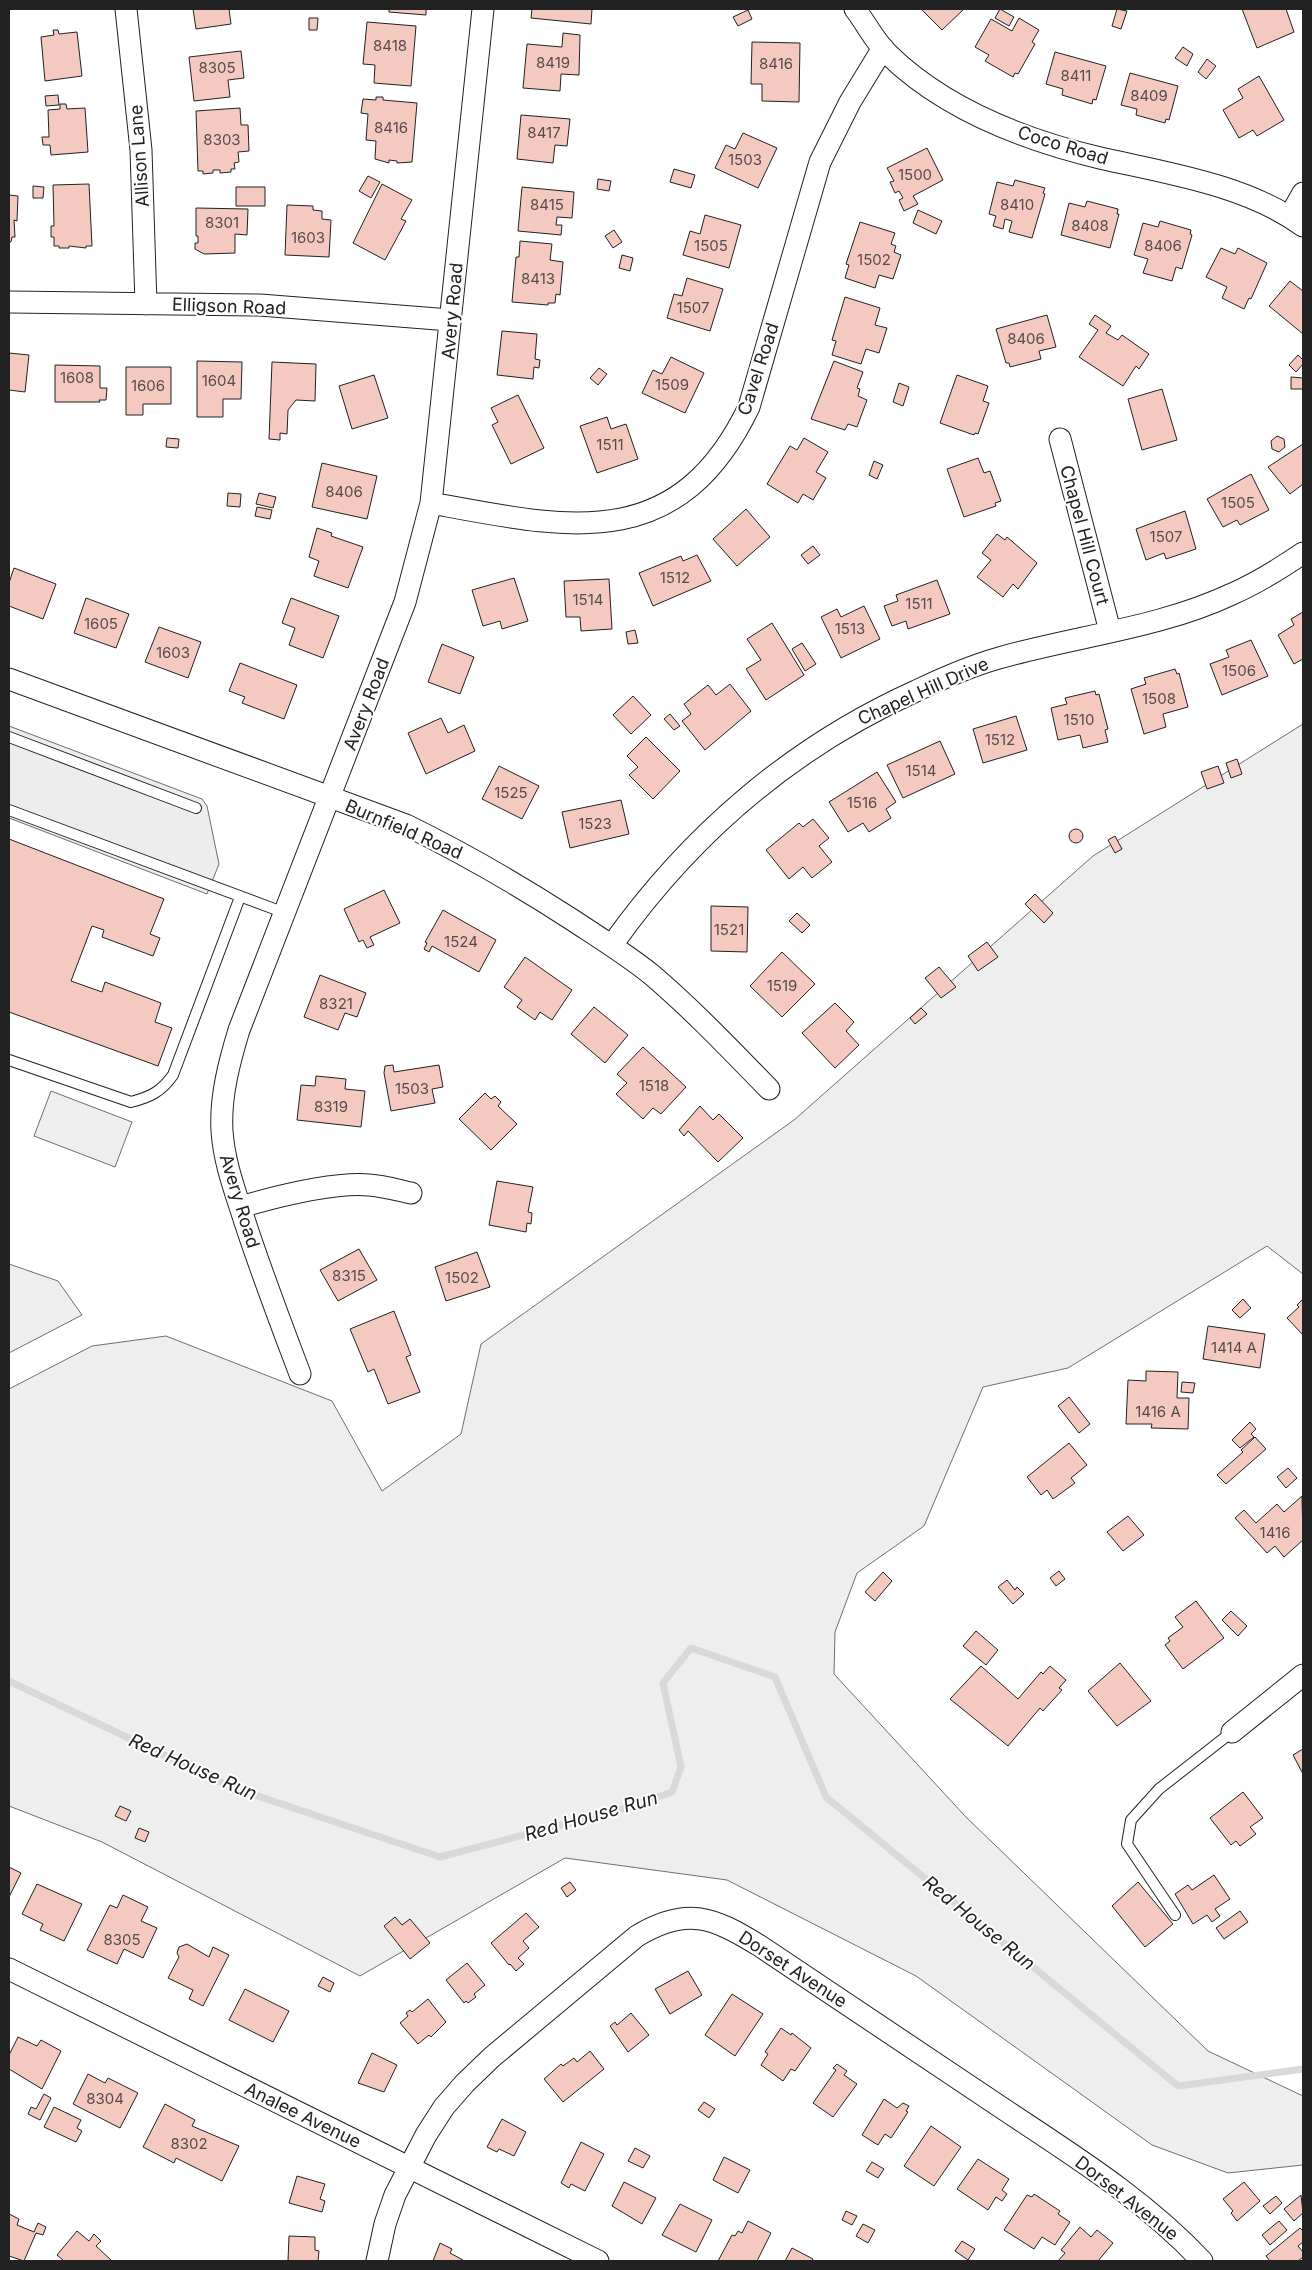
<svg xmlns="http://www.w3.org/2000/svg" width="1312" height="2270" viewBox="0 0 1312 2270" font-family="Inter,sans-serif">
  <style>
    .green { fill: #eee; stroke: #6f6f6f }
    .parking { fill: #ededed; stroke: #6f6f6f }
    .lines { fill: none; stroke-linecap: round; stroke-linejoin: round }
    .stream { stroke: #d9d9d9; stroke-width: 7 }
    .building { fill: #f3c9c0; stroke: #222 }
    .service-casing { stroke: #222; stroke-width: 12 }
    .minor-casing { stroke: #222; stroke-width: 23 }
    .service { stroke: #fff; stroke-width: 10 }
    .minor { stroke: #fff; stroke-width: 21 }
    .labels { text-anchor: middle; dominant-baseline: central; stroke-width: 4; stroke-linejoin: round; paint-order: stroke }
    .number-label { font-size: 15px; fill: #564c4a }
    .street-label { font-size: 18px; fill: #222; stroke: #fff }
    .water-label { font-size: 19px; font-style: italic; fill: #222; stroke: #fff }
  </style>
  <rect width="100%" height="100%" fill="#fff"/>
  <path class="green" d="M1303 724V1274L1267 1246 1068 1368 983 1387 924 1526 857 1573 835 1632 834 1674 965 1816 1208 2051 1303 2096V2165L1228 2173 1152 2145 916 1976 727 1880 565 1858 360 1976 102 1842 9 1806V1389L92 1346 166 1336 332 1401 382 1491 461 1434 481 1344 794 1120 1093 856Z
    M51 1091 132 1122 115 1167 34 1136Z
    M9 1264 58 1281 82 1315 9 1353Z"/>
  <path class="parking" d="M9 726 202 799 207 806 219 864 207 894 9 818Z"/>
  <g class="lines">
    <path class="stream" d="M9 1681 231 1787 440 1857 626 1808 672 1792 681 1767 663 1683 691 1648 775 1677 826 1797 1178 2086 1303 2069"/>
  </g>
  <path class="building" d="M193 9H229L231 24 196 29Z
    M389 9H426V15L389 12Z
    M532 9H592L591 24 531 18Z
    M921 9H964L942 30Z
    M1000 9 1014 17 1009 26 995 18Z
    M1117 9 1127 11 1121 29 1112 26Z
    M1242 9H1286L1294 32 1257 48Z
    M748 10 752 19 738 26 733 17Z
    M309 18H318L317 30H309Z
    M1019 18 1039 30 1032 42 1035 44 1018 74 1015 73 1013 77 985 61 989 55 975 47 991 19 1012 31Z
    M367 22 416 26 411 86 374 83 375 65 363 64Z
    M53 30H58L59 34 77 32 82 76 45 81 41 37 54 35Z
    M563 33 580 35 579 75 561 74 560 91 523 88 527 44 562 47Z
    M752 42 800 43 799 102 762 101V84H751Z
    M1183 47 1193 54 1187 66 1175 58Z
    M241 51 244 78 228 80 230 97 194 101 189 57Z
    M1055 52 1106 66 1096 100 1093 99 1092 104 1062 95 1063 89 1046 84Z
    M1207 59 1216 66 1206 79 1198 72Z
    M1130 73 1178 86 1169 120 1166 119 1165 123 1136 115 1137 109 1121 105Z
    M1259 76 1284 120 1257 136 1253 130 1239 138 1223 110 1243 98 1238 89Z
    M58 95 59 105 46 106 45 96Z
    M376 97H383V100L417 103 412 162 397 163V161L389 160V163L375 159 376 141 366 140 368 114 361 113 363 99 376 100Z
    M60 104H66L67 109 85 108 88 152 51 155 50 145H43L42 137H49L48 110 60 109Z
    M240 108 241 125H248L249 151 238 152 239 162 234 163 235 169H231V172L220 173V170H213V173L203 174V171H198L196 111Z
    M521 115 570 119 567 146 555 145 553 163 517 159Z
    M743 133 777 148 758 188 715 168 726 145 735 149Z
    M927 148 943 180 913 196 918 204 904 211 899 200 903 198 899 191 895 193 890 182 894 181 887 168Z
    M674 169 695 175 691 188 670 182Z
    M368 176 380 182 371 198 359 191Z
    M598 179 611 181 609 191 597 189Z
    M1015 180 1045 188 1043 193 1045 194 1032 238 1009 232 1012 221 1005 219 1003 229 993 226 996 216 989 214 997 182 1013 186Z
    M89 184 92 246H86V248L69 246V248H59V246H54V237H51V226H54L53 185Z
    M382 184 412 200 401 219 406 221 385 260 353 243Z
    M33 186 44 187 43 198H33Z
    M236 187H265V206H236Z
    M522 187 574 192 572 218 557 217 556 225H562L561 235 518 231Z
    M9 195 18 196 17 221 14 220 15 237H12L11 242H9Z
    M1087 201 1118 209 1117 214H1119L1110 248 1061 235 1069 203 1085 207Z
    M287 205 313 206V210L322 211V219L331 220 329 257 285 255Z
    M196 208 248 209 247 235 235 234V253L204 254 195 249V243H198V236H196Z
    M918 210 942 221 936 234 913 223Z
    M705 215 741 225 729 268 683 255 690 231 700 234Z
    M1160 221 1191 230 1190 234 1192 235 1182 269 1176 267 1172 281 1143 273 1148 259 1134 255 1143 223 1158 227Z
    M860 222 895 233 891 244 896 246 894 252 901 255 893 279 879 275 875 288 845 278 849 265 846 264Z
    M614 230 622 242 613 248 605 236Z
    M520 241 552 244 550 260 563 262 560 295 556 294 555 303H548V305L512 302 516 257H519Z
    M1221 248 1235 254 1238 248 1267 263 1251 299 1249 298 1244 309 1222 298 1227 287 1206 277Z
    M622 255 633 258 630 271 619 268Z
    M687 278 723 289 710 331 667 318 674 294 682 296Z
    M1290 281 1303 291V334L1269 306Z
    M845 297 880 308 875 325 887 328 879 353 866 349 861 364 832 355 836 341 832 340Z
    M1047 315 1056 347 1039 351 1041 359 1010 367 1009 363H1006L996 329Z
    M1095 315 1111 326 1106 333 1118 340 1122 335 1149 354 1139 369 1136 366 1123 386 1079 357 1098 330 1089 324Z
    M502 331 537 334 535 359 540 360 539 368 534 367 533 379 497 375Z
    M9 353 29 355 25 392 9 390Z
    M1298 355 1303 360V364L1296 372 1289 365Z
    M671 357 704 373 685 413 642 393 653 370 662 374Z
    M197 361 242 362 241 399H223V417H197Z
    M834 361 863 372 857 388 860 389 858 396 867 400 857 427 848 424 845 430 811 419Z
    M272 362 316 364 315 401 296 400 288 410 287 434 280 433V440L269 439Z
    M55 365 100 366V388H107L106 400H99L100 402H55Z
    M126 367H171V404H143V415H126Z
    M599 368 607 374 598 385 590 378Z
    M374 375 388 418 352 429 339 386Z
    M957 375 988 386 983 401 989 403 978 434 975 433 974 435 940 423Z
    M1291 377 1303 378V389H1291Z
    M899 383 909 387 903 406 893 402Z
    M1162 389 1177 440 1142 450 1128 399Z
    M518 395 544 448 511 464 492 425 498 422 491 408Z
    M607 417 611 429 626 424 638 459 597 473 580 426Z
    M1277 436 1284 439 1285 447 1279 452 1272 449 1271 441Z
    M167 438 179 439 178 448 166 447Z
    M804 438 828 452 816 472 826 478 813 500 803 494 798 503 767 484 790 446 797 450Z
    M1303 444V484L1290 494 1268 467Z
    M978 458 984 473 990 471 1001 501 995 503 996 506 964 517 947 469Z
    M874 461 883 465 877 479 869 475Z
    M322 463 377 476 367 519 312 507Z
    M1251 474 1269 510 1240 525 1237 520 1223 527 1207 499Z
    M228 493 241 494 240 507 227 506Z
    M259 493 276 497 273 508 256 504Z
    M257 507 272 510 270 519 255 516Z
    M746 509 770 537 737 566 713 539Z
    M1185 511 1196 549 1166 559 1164 553 1146 560 1136 529Z
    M317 528 332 533 331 536 363 547 348 588 314 576 319 561 309 557Z
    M997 534 1005 540 1007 537 1037 563 1018 589 1013 584 1003 597 977 577 991 560 982 553Z
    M813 546 820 555 808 564 801 555Z
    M697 555 711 581 653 606 639 573 681 556 683 561Z
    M14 568 56 584 43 619 9 606V583Z
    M514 578 528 621 502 629 500 621 483 626 472 590Z
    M609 579 612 629 581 631 580 617H566L564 581Z
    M937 580 950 614 908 629 906 621 892 626 884 606 898 601 896 595Z
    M86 598 129 614 116 648 74 633Z
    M291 598 339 616 323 658 289 645 295 628 282 623Z
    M864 606 880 639 841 658 821 617 837 609 841 617Z
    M1303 612V659L1294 664 1278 635 1294 625 1291 619Z
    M772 623 804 675 766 700 746 669 761 660 747 639Z
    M159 627 201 642 188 678 145 662Z
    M635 630 638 643 628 644 626 632Z
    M1251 640 1268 676 1222 695 1210 664 1229 657 1226 650Z
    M802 643 816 664 805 671 792 649Z
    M442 644 474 657 460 694 428 682Z
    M240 663 297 685 284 719 242 703 245 697 229 691Z
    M1175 669 1177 674 1179 673 1188 707 1163 714 1166 727 1144 734 1131 689 1146 684 1144 678Z
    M730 684 751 711 705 750 682 721 691 714 684 704 708 685 716 695Z
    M1095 691 1096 695 1099 694 1108 729 1105 730 1108 742 1083 748 1080 735 1058 740 1051 708 1067 704 1065 698Z
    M633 696 651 715 631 734 613 715Z
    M670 714 680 726 674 730 664 719Z
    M1016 716 1027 750 983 763 973 729Z
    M441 718 448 733 464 725 475 751 426 774 408 733Z
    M646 737 680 771 653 799 629 775 638 767 627 756Z
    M940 741 955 774 903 798 887 765Z
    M1237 759 1242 774 1231 778 1226 763Z
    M499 766 539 786 522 819 482 799Z
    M1218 766 1224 783 1207 789 1201 772Z
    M877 772 896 802 886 809 891 818 869 832 863 823 848 832 829 802Z
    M621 800 629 834 570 848 562 812Z
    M813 819 829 838 819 846 832 862 812 878 803 867 789 879 766 850 799 823 803 827Z
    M1069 836a7 7 0 1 1 14 0a7 7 0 1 1-14 0Z
    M1115 836 1122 849 1115 853 1108 840Z
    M9 839 164 899 150 934 160 938 153 956 102 937 104 930 92 926 71 981 102 992 105 982 161 1003 155 1022 172 1028 158 1066 9 1012Z
    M384 890 400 923 370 937 374 945 367 948 363 940 359 942 344 909Z
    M1035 894 1053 913 1044 923 1025 904Z
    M711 906 748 907 747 952 711 951Z
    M443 910 496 940 479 972 432 946 429 952 424 949 427 943 425 942Z
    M797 913 810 925 802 933 789 921Z
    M987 942 998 957 978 971 968 956Z
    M782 952 815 984 782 1017 750 986Z
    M525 957 572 990 552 1020 540 1012 535 1020 517 1007 522 1000 504 987Z
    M939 967 956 987 941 998 925 978Z
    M320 975 366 993 357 1017 345 1013 338 1030 304 1017Z
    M835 1003 854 1022 846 1031 859 1045 835 1068 802 1033Z
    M594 1007 628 1035 605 1063 571 1034Z
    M921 1008 927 1014 915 1024 910 1018Z
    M643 1047 686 1087 661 1114 653 1108 643 1119 616 1094 627 1083 617 1074Z
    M393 1065 394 1072 439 1065 443 1087 432 1089 435 1103 391 1111 384 1073 385 1066Z
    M316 1076 346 1079 345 1089 365 1091 361 1127 297 1120 301 1085 315 1086Z
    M485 1093 491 1099 495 1096 501 1102 498 1106 517 1124 491 1150 459 1119Z
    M700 1106 713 1120 719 1114 743 1138 718 1162 688 1131 684 1136 679 1130Z
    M497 1181 533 1187 528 1212 532 1213 531 1224 527 1223 526 1232 489 1225Z
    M359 1249 377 1280 338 1301 320 1270Z
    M477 1252 490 1287 446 1301 435 1267Z
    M1243 1299 1251 1308 1240 1318 1232 1310Z
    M1303 1299V1335L1287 1318 1299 1307 1297 1305Z
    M394 1311 411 1355 406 1357 420 1392 388 1404 374 1369 368 1372 350 1329Z
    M1208 1326 1265 1334 1260 1368 1203 1359Z
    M1146 1371 1178 1372 1177 1398H1189L1188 1429 1151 1428 1152 1424H1126L1128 1380 1146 1381Z
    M1182 1382 1195 1383 1193 1393 1181 1392Z
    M1069 1397 1090 1424 1079 1433 1058 1406Z
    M1250 1422 1256 1429 1251 1434 1254 1437 1240 1448 1232 1440Z
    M1255 1437 1266 1449 1226 1484 1217 1475 1243 1452 1241 1450Z
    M1069 1443 1087 1465 1071 1478 1075 1483 1053 1499 1047 1490 1041 1495 1027 1477Z
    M1288 1468 1297 1478 1286 1488 1277 1477Z
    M1302 1496 1303 1540 1284 1557 1275 1546 1267 1553 1235 1518 1244 1510 1256 1523 1277 1504 1284 1512Z
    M1128 1516 1144 1535 1123 1551 1107 1532Z
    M1059 1571 1065 1579 1056 1586 1050 1578Z
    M883 1572 892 1581 875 1601 865 1592Z
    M1007 1580 1015 1590 1017 1587 1024 1594 1013 1604 998 1587Z
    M1196 1601 1224 1638 1183 1669 1165 1645 1170 1641 1168 1638 1183 1627 1175 1617Z
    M1231 1611 1247 1626 1238 1636 1222 1620Z
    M976 1631 998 1650 986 1665 963 1646Z
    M1120 1663 1151 1701 1117 1726 1088 1691Z
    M981 1666 1018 1699 1041 1672 1043 1674 1050 1666 1066 1680 1059 1688 1062 1690 1043 1711 1040 1708 1008 1746 950 1699Z
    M1303 1749V1774L1293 1755Z
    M1243 1792 1263 1818 1250 1827 1256 1834 1240 1846 1236 1841 1231 1845 1210 1818Z
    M120 1806 131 1811 126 1821 115 1816Z
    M139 1828 149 1832 145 1842 135 1838Z
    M9 1867 21 1873 9 1897Z
    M1214 1875 1230 1899 1215 1909 1220 1916 1212 1922 1207 1915 1193 1924 1175 1894 1188 1885 1192 1890Z
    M570 1882 576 1890 567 1897 561 1888Z
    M1138 1882 1173 1924 1145 1947 1112 1906Z
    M37 1884 82 1904 64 1941 40 1930 43 1924 22 1914Z
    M123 1895 148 1907 141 1921 157 1928 143 1958 124 1949 117 1964 87 1950 110 1905 117 1908Z
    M1240 1911 1248 1922 1224 1939 1216 1928Z
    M526 1913 539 1927 523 1941 529 1948 518 1958 524 1964 516 1971 510 1964 509 1965 491 1943Z
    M395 1917 402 1925 410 1919 430 1943 410 1959 384 1926Z
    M187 1944 209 1957 213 1947 229 1955 203 2006 189 1999 193 1990 168 1978 179 1957 177 1953 179 1947Z
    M467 1963 485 1985 474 1994 476 1997 468 2003 466 2001 464 2003 446 1980Z
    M688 1971 702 1995 670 2014 655 1989Z
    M323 1977 334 1983 330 1992 318 1986Z
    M245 1989 289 2011 273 2042 229 2020Z
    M732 1994 763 2014 735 2056 705 2035Z
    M428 1999 446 2022 431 2037 429 2035 418 2044 400 2023 408 2016 406 2013 410 2010 412 2012Z
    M631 2013 649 2035 628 2052 610 2026 615 2022 617 2025Z
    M781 2028 791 2035 792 2033 811 2048 795 2071 791 2069 783 2081 761 2065 768 2054 765 2052Z
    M18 2037 37 2046 41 2040 61 2051 42 2089 9 2069V2055Z
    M590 2051 604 2069 563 2102 544 2079 561 2064 563 2066 574 2058 577 2062Z
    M372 2053 397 2065 384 2092 358 2083Z
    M837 2064 847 2071 844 2075 857 2084 833 2117 813 2103 836 2070 833 2068Z
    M88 2074 105 2083 108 2078 138 2093 120 2128 73 2104Z
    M44 2094 51 2098 40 2120 28 2114 31 2107 36 2109Z
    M884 2099 897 2108 903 2103 909 2106 906 2111 908 2112 891 2138 885 2134 878 2145 862 2135Z
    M704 2102 715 2109 709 2118 698 2110Z
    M165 2104 195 2120 192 2126 239 2146 222 2181 176 2158 174 2163 143 2147Z
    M54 2107 81 2120 77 2128 82 2131 76 2142 44 2127Z
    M502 2119 526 2132 514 2156 499 2149 497 2152 487 2147Z
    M931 2126 961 2147 934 2186 904 2166Z
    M581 2142 604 2154 585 2191 571 2184 569 2188 561 2183Z
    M635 2148 650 2156 643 2168 628 2161Z
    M724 2157 750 2170 738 2193 713 2180Z
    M978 2159 1009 2179 1002 2190 1007 2194 1002 2201 996 2197 988 2210 957 2189Z
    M872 2162 884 2169 878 2178 866 2171Z
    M297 2176 325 2184 320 2199 325 2201 322 2212 289 2203Z
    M624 2182 656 2198 642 2224 612 2206Z
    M1244 2182 1260 2201 1237 2221 1231 2213 1233 2211 1223 2199Z
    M1034 2194 1060 2211 1058 2214 1070 2222 1055 2245 1042 2237 1034 2249 1004 2230 1027 2195 1032 2197Z
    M1301 2195 1303 2213 1294 2221 1284 2209Z
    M1276 2196 1282 2203 1270 2214 1263 2206Z
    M680 2204 712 2220 696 2252 662 2235Z
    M846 2211 857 2216 852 2225 842 2220Z
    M9 2214 19 2219 17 2225 34 2232 38 2223 46 2227 43 2235 36 2233 24 2261 9 2256Z
    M748 2221 771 2233 757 2261H718L732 2235 735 2236 738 2231 742 2233Z
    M1279 2221 1287 2230 1270 2245 1262 2235Z
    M863 2224 875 2230 868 2243 856 2236Z
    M1080 2227 1091 2237 1097 2230 1113 2243 1098 2261H1058L1065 2253 1061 2250Z
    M1300 2228 1303 2231V2242L1298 2246 1303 2252V2257L1298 2261H1270L1266 2256Z
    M77 2231 89 2241 94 2234 101 2241 96 2246 111 2260 110 2261H64L57 2255Z
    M289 2236 315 2237V2250L319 2251 318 2261H288Z
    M962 2241 975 2249 968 2260 955 2251Z
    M440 2243 452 2249 450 2253 463 2260 462 2261H433Z
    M792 2248 813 2259 812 2261H785Z"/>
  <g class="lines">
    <g class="service-casing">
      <path id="service" d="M9 737 196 808
        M9 810 285 913
        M9 1060 131 1102C150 1097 161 1092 173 1075L240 897
        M1175 1915 1127 1844 1131 1820 1159 1789 1232 1732"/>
    </g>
    <g class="minor-casing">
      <path id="minor" d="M126 9 141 150 146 304
        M855 9C866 23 875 42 888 54 944 109 1025 140 1100 158 1166 173 1247 185 1303 226
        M1290 216 1303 193
        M9 302 260 305 450 320
        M1060 439 1110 631
        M431 503C567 528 677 556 749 407L820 162 850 102 883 48
        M9 679 406 825C463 853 517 884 571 919 598 937 626 954 652 975 693 1010 731 1050 769 1089
        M612 945C690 835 792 747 916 691 943 678 971 666 999 658 1076 636 1160 628 1232 594 1257 583 1281 568 1303 553
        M240 1207C275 1197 334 1182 369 1185 383 1186 397 1190 411 1193
        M300 1374C280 1321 260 1269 243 1216 234 1188 224 1161 222 1131 220 1097 229 1063 239 1030L405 602 431 503 483 9
        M1232 1732 1303 1675
        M9 1969 598 2261
        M377 2261 385 2224 395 2195 426 2135 444 2107 465 2083 492 2057 637 1936C687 1906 713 1917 760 1946 841 2000 923 2055 1005 2110 1074 2156 1145 2200 1202 2261"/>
    </g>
    <use href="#service" class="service"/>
    <use href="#minor" class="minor"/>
  </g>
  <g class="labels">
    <g class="number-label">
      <text x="390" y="45">8418</text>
      <text x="553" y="62">8419</text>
      <text x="776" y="63">8416</text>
      <text x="217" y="67">8305</text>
      <text x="1076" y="75">8411</text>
      <text x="1149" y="95">8409</text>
      <text x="391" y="127">8416</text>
      <text x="544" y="132">8417</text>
      <text x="222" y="139">8303</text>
      <text x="745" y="159">1503</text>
      <text x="915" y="174">1500</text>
      <text x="547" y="204">8415</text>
      <text x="1017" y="204">8410</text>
      <text x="222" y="222">8301</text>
      <text x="1090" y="225">8408</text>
      <text x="308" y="237">1603</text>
      <text x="711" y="245">1505</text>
      <text x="1163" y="245">8406</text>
      <text x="874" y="259">1502</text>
      <text x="538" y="278">8413</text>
      <text x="693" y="307">1507</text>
      <text x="1026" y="338">8406</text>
      <text x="77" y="377">1608</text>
      <text x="219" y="380">1604</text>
      <text x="672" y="384">1509</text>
      <text x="148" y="385">1606</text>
      <text x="610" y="444">1511</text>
      <text x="344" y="491">8406</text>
      <text x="1238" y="502">1505</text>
      <text x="1166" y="536">1507</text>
      <text x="675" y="577">1512</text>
      <text x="588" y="599">1514</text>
      <text x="919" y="603">1511</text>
      <text x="101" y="623">1605</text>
      <text x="850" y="628">1513</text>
      <text x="173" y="652">1603</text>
      <text x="1239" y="670">1506</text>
      <text x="1159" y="698">1508</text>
      <text x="1079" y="719">1510</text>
      <text x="1000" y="739">1512</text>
      <text x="921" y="770">1514</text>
      <text x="511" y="792">1525</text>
      <text x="862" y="802">1516</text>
      <text x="595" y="823">1523</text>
      <text x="729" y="929">1521</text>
      <text x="461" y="941">1524</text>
      <text x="782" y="985">1519</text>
      <text x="336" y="1003">8321</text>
      <text x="654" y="1085">1518</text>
      <text x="412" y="1088">1503</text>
      <text x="331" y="1106">8319</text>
      <text x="349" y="1275">8315</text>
      <text x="462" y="1277">1502</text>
      <text x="1234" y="1347">1414 A</text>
      <text x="1158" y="1411">1416 A</text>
      <text x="1275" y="1532">1416</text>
      <text x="122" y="1939">8305</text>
      <text x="105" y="2098">8304</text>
      <text x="189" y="2143">8302</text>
    </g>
    <g class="street-label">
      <text transform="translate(1063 145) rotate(17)">Coco Road</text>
      <text transform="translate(139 156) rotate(-94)">Allison Lane</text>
      <text transform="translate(229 306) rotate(2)">Elligson Road</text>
      <text transform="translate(452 311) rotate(-85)">Avery Road</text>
      <text transform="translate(758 369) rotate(-72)">Cavel Road</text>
      <text transform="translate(1085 535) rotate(75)">Chapel Hill Court</text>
      <text transform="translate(923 691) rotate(-24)">Chapel Hill Drive</text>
      <text transform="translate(366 704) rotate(-69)">Avery Road</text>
      <text transform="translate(404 829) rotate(23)">Burnfield Road</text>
      <text transform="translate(240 1201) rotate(73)">Avery Road</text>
      <text transform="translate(793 1969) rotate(33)">Dorset Avenue</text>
      <text transform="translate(303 2115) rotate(26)">Analee Avenue</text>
      <text transform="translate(1127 2198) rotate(38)">Dorset Avenue</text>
    </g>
    <g class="water-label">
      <text transform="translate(193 1767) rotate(24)">Red House Run</text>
      <text transform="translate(591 1816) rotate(-16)">Red House Run</text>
      <text transform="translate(979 1923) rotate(39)">Red House Run</text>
    </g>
  </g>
  <rect width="1312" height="2270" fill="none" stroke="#222222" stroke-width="20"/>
</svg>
